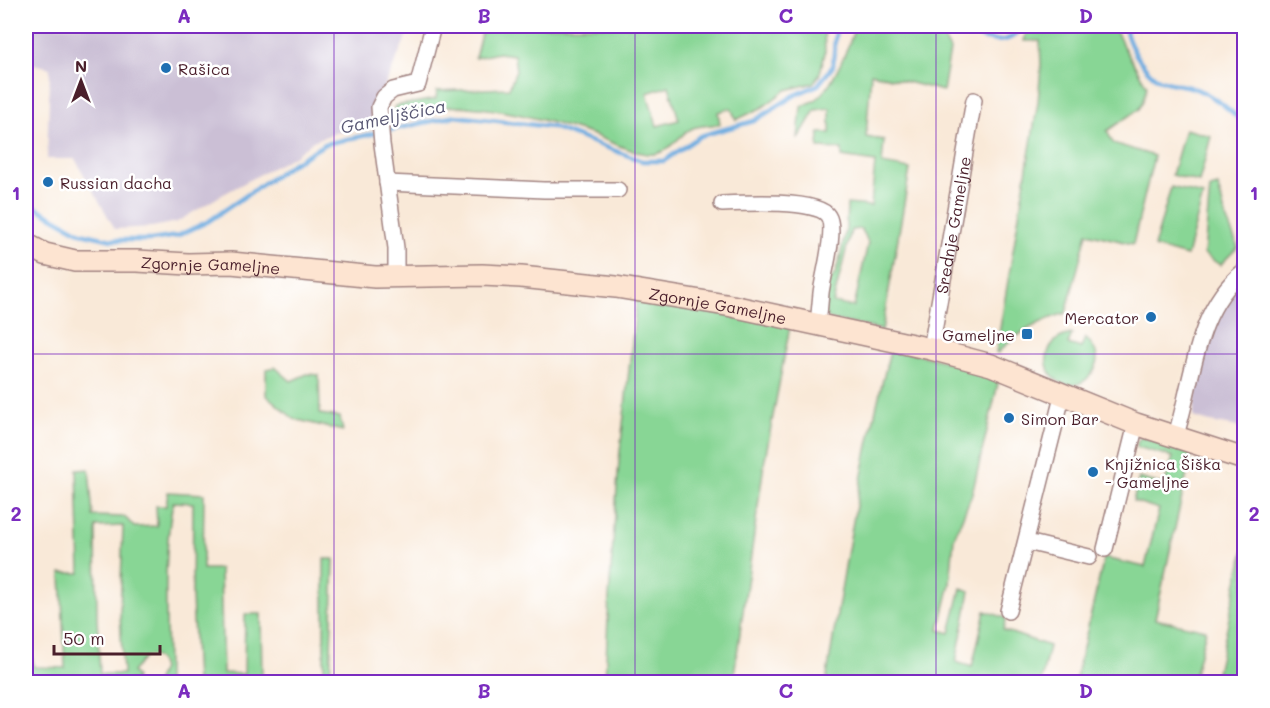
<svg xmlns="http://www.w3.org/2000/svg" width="1270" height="708" viewBox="0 0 1270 708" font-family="Mali,sans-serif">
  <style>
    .industrial { fill: #cbbfd5 }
    .green { fill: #88d695; stroke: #697a60; stroke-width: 1.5; fill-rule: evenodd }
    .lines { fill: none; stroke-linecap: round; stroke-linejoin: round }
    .stream { stroke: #6dace0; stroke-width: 4.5 }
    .street-casing { stroke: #a28482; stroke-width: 18 }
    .secondary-casing { stroke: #a28482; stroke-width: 24 }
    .street { stroke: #fff; stroke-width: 15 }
    .secondary { stroke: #fde4d1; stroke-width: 21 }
    .grid { fill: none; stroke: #7b2cbf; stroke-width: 1.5; stroke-opacity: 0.55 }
    .poi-dot { fill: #1f6fb2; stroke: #fff; stroke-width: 2 }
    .labels { text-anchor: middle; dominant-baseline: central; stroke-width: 5; stroke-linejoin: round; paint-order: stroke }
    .poi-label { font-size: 16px; fill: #4a1f2b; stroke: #fff; text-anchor: start }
    .street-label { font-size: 16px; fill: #4a1f2b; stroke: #fff }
    .water-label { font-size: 18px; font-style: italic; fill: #585773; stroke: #fff }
    .neatline { fill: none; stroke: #7b2cbf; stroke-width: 2 }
    .grid-label { font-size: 20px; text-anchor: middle; font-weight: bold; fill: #7b2cbf }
  </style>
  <rect width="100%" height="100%" fill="#fff"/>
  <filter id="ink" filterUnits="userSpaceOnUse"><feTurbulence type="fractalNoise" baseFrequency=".0167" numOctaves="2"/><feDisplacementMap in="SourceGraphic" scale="12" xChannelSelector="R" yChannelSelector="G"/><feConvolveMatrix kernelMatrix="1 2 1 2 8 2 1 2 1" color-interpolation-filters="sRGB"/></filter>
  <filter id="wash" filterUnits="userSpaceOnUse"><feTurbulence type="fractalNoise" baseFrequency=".008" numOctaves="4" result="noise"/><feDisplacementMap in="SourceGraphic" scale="24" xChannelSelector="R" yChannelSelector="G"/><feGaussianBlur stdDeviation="1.35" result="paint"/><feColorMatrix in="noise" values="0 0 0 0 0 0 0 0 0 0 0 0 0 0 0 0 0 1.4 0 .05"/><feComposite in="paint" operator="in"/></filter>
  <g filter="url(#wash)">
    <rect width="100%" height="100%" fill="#f9e9d8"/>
    <path class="industrial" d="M26 26H411L367 127 335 133 313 141 294 156 220 196 177 222 152 227 115 229 75 159H47L50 68 26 62Z
      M1244 277V428L1210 422 1193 417 1197 381 1212 330 1223 303Z"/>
    <path class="green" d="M483 26H824L825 53 819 76 813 83 786 90 763 107 736 120 731 108 718 112 720 124C711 125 701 125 693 128 676 136 668 157 647 154 627 151 609 141 591 134 546 120 486 103 438 107 422 108 404 115 390 120L395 106 436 99 437 91 509 88 516 71 514 55 498 53 475 58ZM669 86 679 120 657 126 647 93Z
      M855 26H937L950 50 943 91 871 73 866 137 884 140 882 164 910 169 882 330 830 319 825 315 827 286 835 274 840 257 846 228 847 204 871 206 875 162 842 157V149L818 148 819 133H830V108L815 110 798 139 801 107C806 104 813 102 818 98 833 86 850 44 855 26ZM861 229 865 235 868 243 854 307 833 303 851 230Z
      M1028 26H1114L1123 46 1147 86 1142 104 1139 109 1107 131 1113 143 1154 156 1133 244 1087 233 1066 313C1041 320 1015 334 998 353L996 352 1038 102 1041 66 1040 41H1024Z
      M1185 129 1211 136 1199 182 1172 175Z
      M1218 186 1226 218 1238 247 1220 265 1204 254 1210 188Z
      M1171 187 1203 195 1187 256 1154 247Z
      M637 297 790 326 764 464 733 682H605L609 597 619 461Z
      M1072 334 1068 344 1081 348 1085 338C1118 363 1074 404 1052 375 1047 369 1045 360 1048 353 1051 341 1060 336 1072 334Z
      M891 348 1000 375 972 494 954 538 950 584 939 630 950 633 961 588 970 591 956 662 972 667 985 611 1006 618 1003 630 1049 646 1041 682H826C844 570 862 458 891 348Z
      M275 367 291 381 307 374 319 375 320 414 340 417 343 431 294 419 266 395V369Z
      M1141 437 1192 451 1155 619 1206 630 1193 682H1075L1104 558 1145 567 1159 509 1133 501 1139 478 1164 485 1173 457 1137 447V442Z
      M89 469 93 516 125 517 134 527 157 526 156 506H166L168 492 204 494 203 569H220L223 673 244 674 245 614H261L262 682H196L192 596 193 503 173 502C162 560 167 623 167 682H156L162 669 159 660 153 656 145 657 132 672 136 676 135 682 130 680 127 682H26V582L27 635 34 667 65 668 61 573H80L77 470ZM123 526 120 613 123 674H100L97 618 96 527Z
      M1244 550V616L1232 682H1215Z
      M324 559H334L330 682H324Z"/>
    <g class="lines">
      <path class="stream" d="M963 26C981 42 1008 49 1023 26
        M1125 26C1127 43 1141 66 1155 77 1166 85 1184 84 1196 89 1216 97 1230 109 1244 124
        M26 202 81 233 112 240H151L177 236 209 221 292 164 325 144 455 116 552 127 642 161H664L700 136 754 121 795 95 818 85 833 66 836 26"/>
    </g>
  </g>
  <g filter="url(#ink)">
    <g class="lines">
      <g class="street-casing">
        <g id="street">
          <path d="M387 183 544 190H618"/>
          <path d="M722 204C742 203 819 199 828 216 837 230 823 275 821 293 820 304 819 314 818 325"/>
          <path d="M396 276V248L382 144 379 107 384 97 393 90 418 84 433 26"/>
          <path id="s1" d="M931 349 974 100"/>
          <path d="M1175 438C1194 380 1194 311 1244 271"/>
          <path d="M1027 542 1089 557"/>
          <path d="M1105 549 1136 424"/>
          <path d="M1008 611 1063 393"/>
        </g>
      </g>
      <g class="secondary-casing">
        <g id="secondary">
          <path id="s2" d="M26 244 45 254 75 261H137L188 264 231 263 375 277 482 275 521 277 616 287 732 306 931 349 991 365 1136 424 1244 459"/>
        </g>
      </g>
      <use href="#street" class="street"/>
      <use href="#secondary" class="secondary"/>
    </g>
  </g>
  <path class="grid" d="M334 26V682M635 26V682M936 26V682M26 354H1244"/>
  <g class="poi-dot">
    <circle cx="166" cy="68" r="6"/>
    <circle cx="48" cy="182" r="6"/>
    <circle cx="1151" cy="317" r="6"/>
    <rect x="1021" y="328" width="12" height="12" rx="3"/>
    <circle cx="1009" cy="418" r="6"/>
    <circle cx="1093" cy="472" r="6"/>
  </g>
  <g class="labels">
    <g class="poi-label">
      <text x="178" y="68">Rašica</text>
      <text x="60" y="182">Russian dacha</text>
      <text x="1139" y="317" text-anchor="end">Mercator</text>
      <text x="1015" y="334" text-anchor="end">Gameljne</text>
      <text x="1021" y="418">Simon Bar</text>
      <text x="1105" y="463">Knjižnica Šiška<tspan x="1105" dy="18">- Gameljne</tspan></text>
    </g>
    <g class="street-label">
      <text stroke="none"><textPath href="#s1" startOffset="126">Srednje Gameljne</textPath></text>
      <text stroke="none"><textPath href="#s2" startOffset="188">Zgornje Gameljne</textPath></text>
      <text stroke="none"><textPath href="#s2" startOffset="698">Zgornje Gameljne</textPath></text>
    </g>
    <g class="water-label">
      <text transform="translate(393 116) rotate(-12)">Gameljščica</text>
    </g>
  </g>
  <rect width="1270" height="708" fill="none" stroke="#fff" stroke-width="66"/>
  <g transform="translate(81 81)" stroke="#ffffff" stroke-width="4.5" paint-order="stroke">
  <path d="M0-4.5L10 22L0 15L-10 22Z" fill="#4a1f2b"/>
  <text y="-9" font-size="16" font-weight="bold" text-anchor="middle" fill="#4a1f2b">N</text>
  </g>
  <path d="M54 645v9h106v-9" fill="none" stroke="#4a1f2b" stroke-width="3"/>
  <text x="63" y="645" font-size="18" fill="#4a1f2b" stroke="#ffffff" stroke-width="4.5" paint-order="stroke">50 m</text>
  <rect x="33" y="33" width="1204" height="642" class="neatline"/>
  <g class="grid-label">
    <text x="184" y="23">A</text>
    <text x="484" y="23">B</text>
    <text x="786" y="23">C</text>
    <text x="1086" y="23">D</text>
    <text x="16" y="200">1</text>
    <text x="1254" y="200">1</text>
    <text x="16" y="521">2</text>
    <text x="1254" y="521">2</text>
    <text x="184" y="698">A</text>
    <text x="484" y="698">B</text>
    <text x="786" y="698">C</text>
    <text x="1086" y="698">D</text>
  </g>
</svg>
